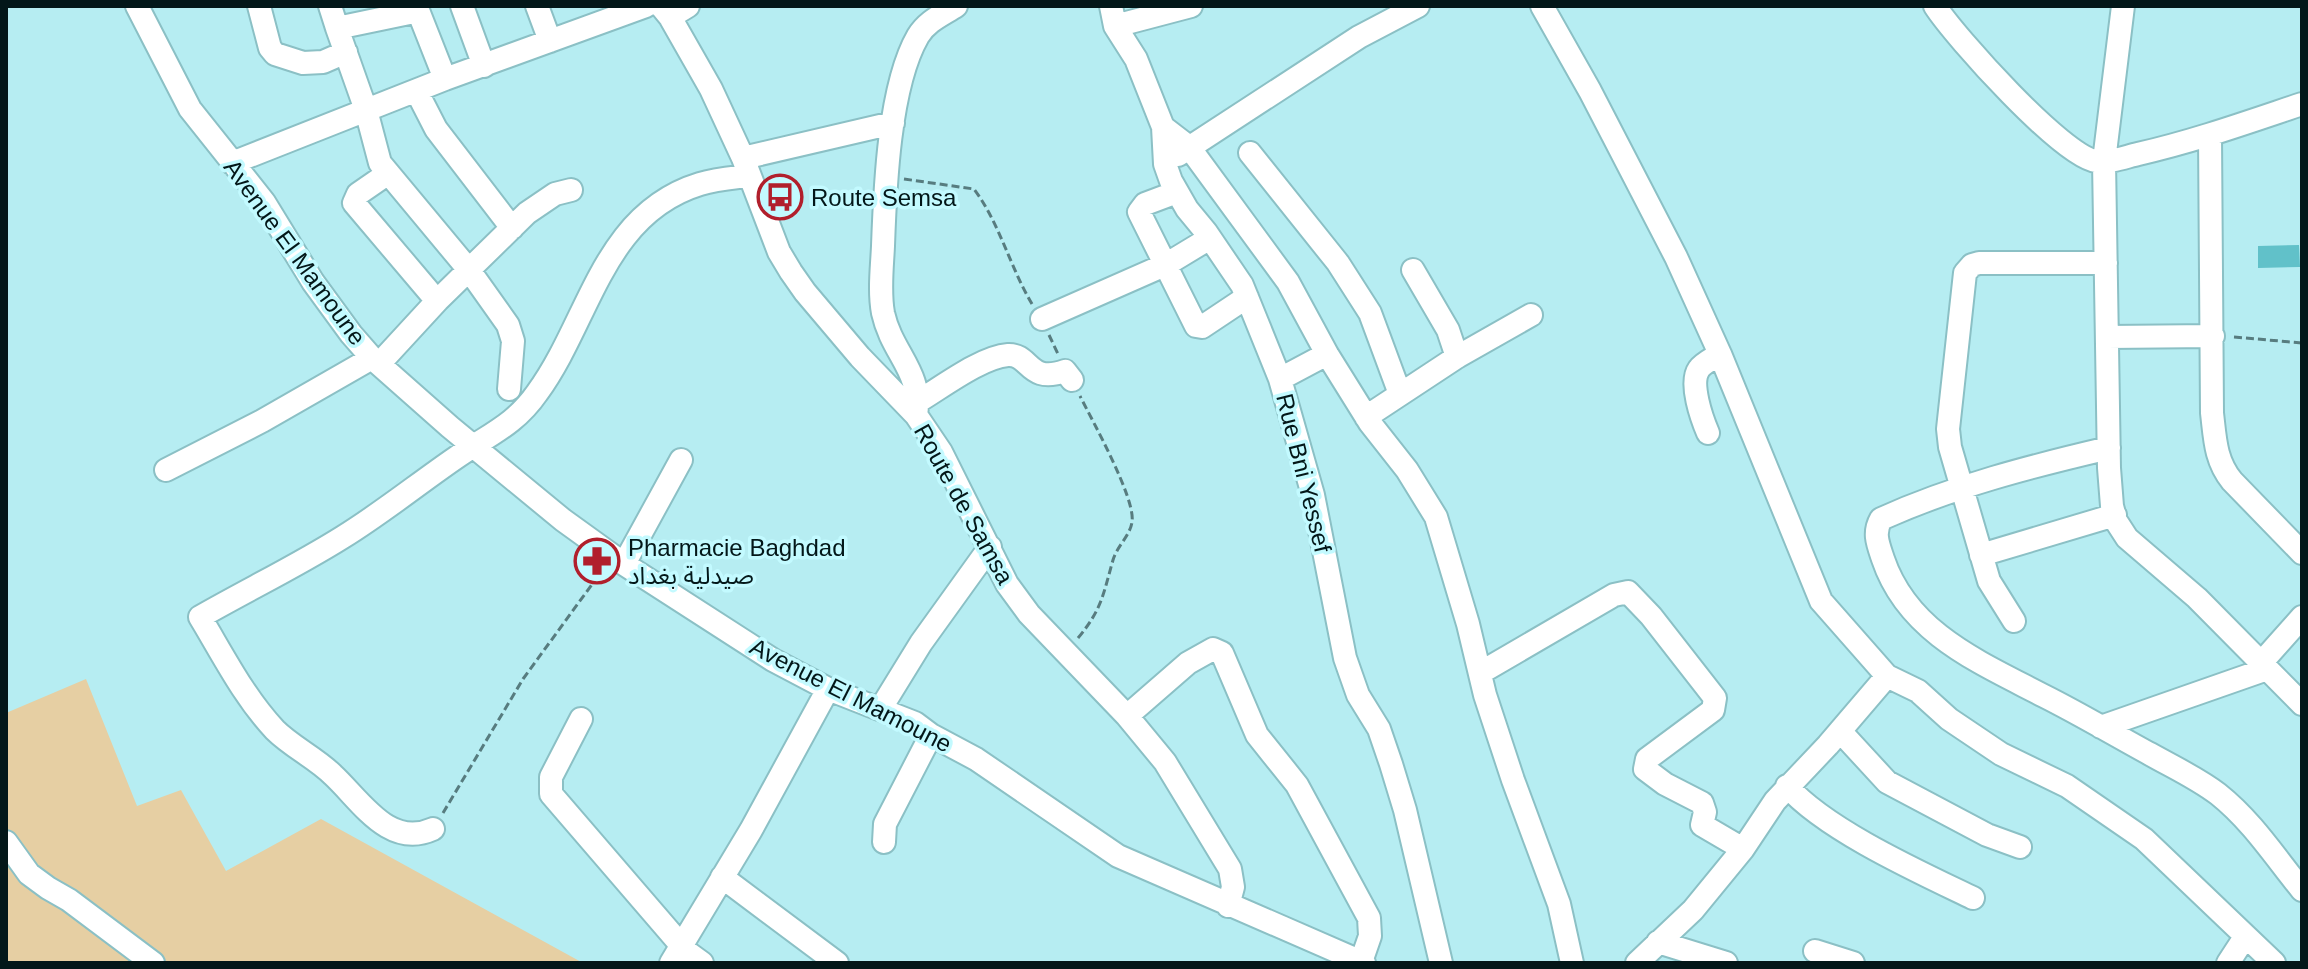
<svg xmlns="http://www.w3.org/2000/svg" width="2308" height="969" viewBox="0 0 2308 969" font-family="Arial,'Noto Sans Arabic',sans-serif">
  <style>
    .green { fill: #e6cfa3 }
    .building { fill: #61c1c9 }
    .lines { fill: none; stroke-linecap: round; stroke-linejoin: round }
    .minor-casing { stroke: #8bc0c5; stroke-width: 26 }
    .path { stroke: #577c7f; stroke-width: 3; stroke-dasharray: 8 4; stroke-linecap: butt }
    .minor { stroke: #fff; stroke-width: 22 }
    .labels { text-anchor: middle; dominant-baseline: central; stroke-width: 7; stroke-linejoin: round; paint-order: stroke }
    .poi-label { font-size: 24px; fill: #031719; stroke: #c3faff; text-anchor: start }
    .street-label { font-size: 24px; fill: #031719; stroke: #c3faff }
  </style>
  <rect width="100%" height="100%" fill="#b6edf2"/>
  <path class="green" d="M86 679 137 806 181 790 226 871 321 819 583 963H6V713Z"/>
  <path class="building" d="M2299 245 2300 267 2258 268V246Z"/>
  <g class="lines">
    <g class="minor-casing">
      <path id="minor" d="M137 6 190 109 264 202 313 282 351 334 372 358 450 427 563 520 624 564 773 660 828 689 915 723 931 735 976 759 1118 856 1364 963
        M259 6 270 48 275 54 303 63 323 62 346 52
        M330 6 337 28
        M462 6 484 66
        M537 6 550 41
        M661 6 670 17 711 89 743 158 779 252 791 272 805 292 860 357 916 415 941 452 1007 584 1029 614 1127 716 1165 762 1230 869 1233 887 1228 906
        M1111 6 1115 26 1136 59 1163 127 1165 164 1171 181 1187 209 1206 232 1242 285 1280 379 1313 495 1345 658 1358 695 1379 729 1391 764 1405 810 1441 963
        M1542 6 1590 91 1676 257 1720 354 1821 601 1887 676 1918 691 1949 719 2001 754 2067 786 2144 839 2274 963
        M1935 6C1955 37 2063 157 2096 161 2110 163 2125 157 2138 154 2195 141 2248 122 2302 104
        M2123 6 2104 161 2109 468 2112 506 2116 521 2127 538 2197 598 2302 704
        M670 17 688 6
        M1115 26 1191 6
        M445 79 419 13 414 12 337 28 366 110 380 163 469 270 508 325 513 341 509 389
        M417 92 436 129 512 228
        M1163 127 1189 147 1288 282 1327 354 1370 423 1407 470 1436 517 1468 624 1485 695 1513 780 1559 904 1572 963
        M2210 135 2212 413C2215 438 2215 460 2232 481L2302 553
        M1250 153 1338 263 1370 313 1400 394
        M1178 155 1359 37 1418 6
        M743 158 893 123
        M232 163 445 79 646 6
        M387 174 358 194 354 203 437 301
        M1177 192 1145 204 1139 212 1196 326 1202 327 1247 297
        M1413 270 1448 330 1457 357
        M1042 319 1167 264 1210 238
        M2107 337 2213 336
        M379 364 437 301 527 213 555 194 571 190
        M1280 379 1327 354
        M917 402C941 388 981 357 1008 355 1031 354 1027 384 1065 371L1072 380
        M916 415C923 372 892 354 883 313 879 291 882 268 883 246 885 188 889 86 918 36 927 21 942 15 956 6
        M1366 417 1457 357 1531 315
        M1708 433C1702 419 1689 383 1699 369 1703 363 1714 358 1720 354
        M2109 448C2032 466 1954 486 1881 519 1873 533 1878 544 1883 559 1908 633 1979 662 2044 696 2080 714 2115 735 2150 754 2173 767 2197 778 2218 794 2252 821 2275 857 2302 890
        M166 470 262 421 372 358
        M1981 555 2115 515
        M624 564 681 460
        M2014 621 1989 581 1950 447 1948 429 1965 273 1972 265 1979 263H2106
        M2261 663 2302 617
        M1480 673 1614 595 1628 592 1651 616 1715 698 1713 710 1647 759 1645 769 1665 784 1702 803 1705 812 1702 825 1743 849
        M881 708 921 643 990 547
        M1127 716 1188 663 1213 649 1222 653 1257 735 1297 785 1369 918 1370 936 1361 962
        M581 719 551 777V794L681 945
        M2101 727 2267 669
        M1840 731 1887 782 1987 835 2020 847
        M1787 786C1826 830 1919 872 1973 898
        M433 829C389 849 361 801 333 775 316 758 292 747 275 730 244 697 223 655 200 617 247 590 297 566 343 537 382 513 419 483 457 457 488 435 515 425 537 393 590 321 602 214 700 184 716 179 732 178 748 176
        M6 842 29 874 48 888 69 900 153 963
        M884 842 885 824 931 735
        M722 877 837 963
        M1658 942 1726 963
        M680 947 702 963
        M1815 951 1853 963
        M671 963 751 830 828 689
        M1637 963 1693 910 1743 849 1775 801 1828 745 1887 676
        M2228 963 2245 937"/>
    </g>
    <path class="path" d="M904 179 974 189C1000 224 1010 267 1032 304
      M1049 335 1058 354
      M2234 337 2302 343
      M1078 638C1102 609 1103 595 1113 560 1117 546 1130 536 1132 522 1136 499 1092 420 1080 396
      M443 813 523 679 601 572"/>
    <use href="#minor" class="minor"/>
  </g>
  <defs>
    <g id="bus-ring" transform="scale(2.3)"><circle r="9.5" fill="#c3faff" stroke="#b11f2c" stroke-width="1.5"/><path d="M-5-6H5V4H4V6H2V4H-2V6H-4V4H-5ZM-3.5-4V0h7V-4ZM-3.5 1.2v1.5H-2V1.2ZM2 1.2v1.5H3.5V1.2Z" fill="#b11f2c"/></g>
    <g id="pharmacy-ring" transform="scale(2.3)"><circle r="9.5" fill="#c3faff" stroke="#b11f2c" stroke-width="1.5"/><path d="M-2-6h4v4h4v4h-4v4h-4v-4h-4v-4h4Z" fill="#b11f2c"/></g>
  </defs>
  <g fill-rule="evenodd">
    <use href="#bus-ring" x="780" y="197"/>
    <use href="#pharmacy-ring" x="597" y="561"/>
  </g>
  <g class="labels">
    <g class="poi-label">
      <text x="811" y="197">Route Semsa</text>
      <text x="628" y="547">Pharmacie Baghdad<tspan x="628" dy="28">صيدلية بغداد</tspan></text>
    </g>
    <g class="street-label">
      <text transform="translate(295 252) rotate(54)">Avenue El Mamoune</text>
      <text transform="translate(1304 473) rotate(76)">Rue Bni Yessef</text>
      <text transform="translate(964 504) rotate(61)">Route de Samsa</text>
      <text transform="translate(851 695) rotate(27)">Avenue El Mamoune</text>
    </g>
  </g>
  <rect width="2308" height="969" fill="none" stroke="#031719" stroke-width="16"/>
</svg>
